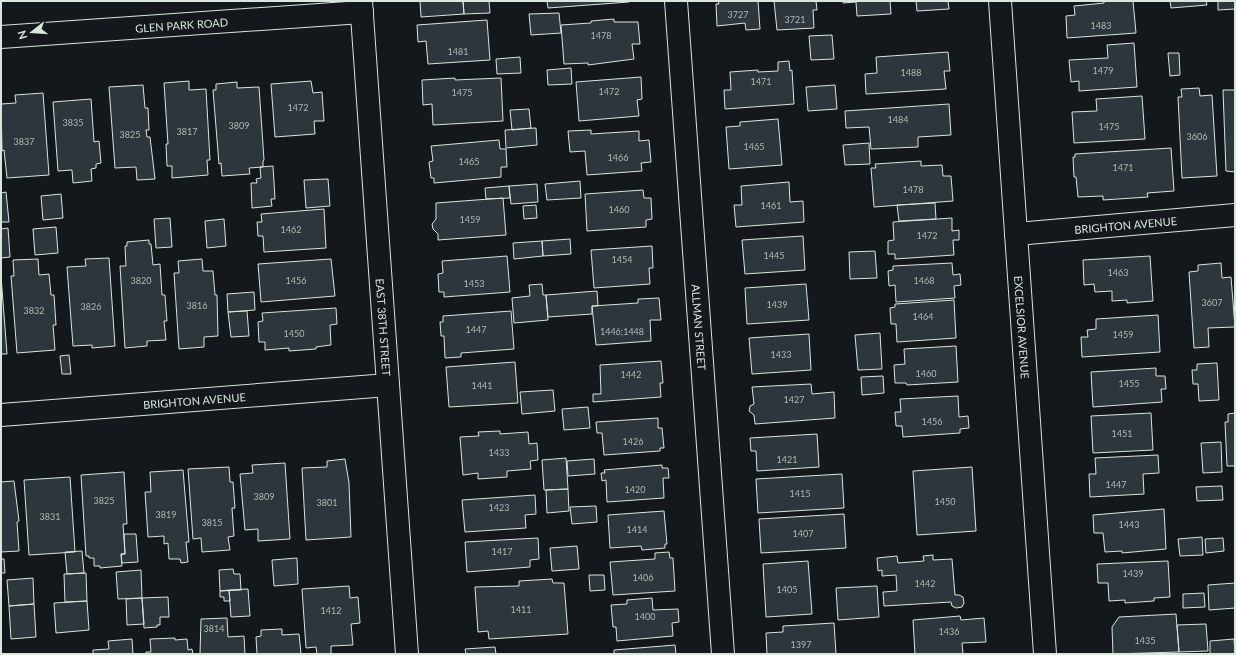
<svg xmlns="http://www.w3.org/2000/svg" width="1236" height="655" viewBox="0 0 1236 655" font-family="Lato,sans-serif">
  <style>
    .building { fill: #2c363c; stroke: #d8e6dc }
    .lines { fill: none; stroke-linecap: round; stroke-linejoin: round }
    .street-casing { stroke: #d8e6dc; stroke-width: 24 }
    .street { stroke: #14181c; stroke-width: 22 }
    .labels { text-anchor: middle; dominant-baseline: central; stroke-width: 3; stroke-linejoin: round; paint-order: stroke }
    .number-label { font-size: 9px; fill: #adbab4 }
    .street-label { font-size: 11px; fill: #d8e6dc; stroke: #14181c }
  </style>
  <rect width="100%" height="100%" fill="#14181c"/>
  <path class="building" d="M420 1H463L464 14 421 17Z
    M463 1H489L490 13 464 14Z
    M547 1H629V2L548 8Z
    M718 1H758L760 29 746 30 745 23 717 26 716 4H719Z
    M774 1H816L817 10H813L814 28 777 30Z
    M843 1H890L891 14 857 16 856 2 843 3Z
    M916 1H948L949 9 917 11Z
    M1104 1H1133L1136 33 1067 38 1066 16 1075 15 1074 6 1104 3Z
    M1170 1H1206L1207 5 1171 8Z
    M1218 1H1235V9L1218 10Z
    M559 13 561 33 531 35 529 14Z
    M614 19V22H638L640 44H632L634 59 588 65V63L564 64 561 25 591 23V21Z
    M487 20 490 60 428 64 426 41 418 42 417 25Z
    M832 35 834 59 811 60 809 36Z
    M1134 43 1137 87 1079 91V81L1071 82 1069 60 1108 58 1107 45Z
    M948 52 950 71H944L946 89 866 94 865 74 877 73 876 57Z
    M1168 53H1179L1180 75 1170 76Z
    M520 57 521 73 497 74 496 59Z
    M789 61 790 71 792 70 794 104 725 109 724 90H731L730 72 758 70V72L778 71V62Z
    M571 68 572 84 548 85 547 70Z
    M641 77 642 99 637 100 639 116 579 121 576 82Z
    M455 78V80L501 78 503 121 433 125 432 104 423 105 422 80Z
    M189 81V90L206 89 210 160H207L208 175 172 178V166H167L166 144H168L164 83Z
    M311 81 313 93 322 92 324 121H314L315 134 275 137 271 84Z
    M237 82V88L259 87 264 160 263 161V167L249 168 250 174 222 176 221 163 219 164 213 90H216V84Z
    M143 85 145 108H148L149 130H146L147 137H150L155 179 137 180 136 167 115 168 109 87Z
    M835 85 837 109 808 111 806 87Z
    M1199 88 1200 96 1212 95 1217 176 1182 178 1178 97H1182L1181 89Z
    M1223 90H1235V172L1226 171Z
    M43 93 49 175 7 178 4 150 2 151 1 104 16 103 15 95Z
    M1142 96 1145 139 1074 143 1072 112 1097 111 1096 99Z
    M91 99 94 142 99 141 101 163 96 164V168L91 169 92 181 73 183 72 170 58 171 53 102Z
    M949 104 951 135 918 137V147L871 149 869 127 846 128 845 111Z
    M529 109 531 128 512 130 510 110Z
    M778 119 782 165 729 169 726 127 740 126V122Z
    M536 128 537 145 506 148 505 130Z
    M591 130V134L639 131V141L649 140 651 162 641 163 642 171 587 175 585 151 570 152 568 131Z
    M499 140 500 149H506L507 167H501V177L434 183V178H431L429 162 433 161 431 146Z
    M869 143 870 164 845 165 843 145Z
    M1171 148 1174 191 1147 193 1148 197 1103 200V196L1078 197 1076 177H1074L1073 157H1075V154Z
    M921 161V166L942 165 943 176H951L953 201 874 207 871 168H876L875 164Z
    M273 166 275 199H271L272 206 252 208 251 183H257L256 179 261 178 260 167Z
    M328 179 330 206 306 208 304 180Z
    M580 181 581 198 547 200 545 184Z
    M789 182 790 202 803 201 804 222 736 227 734 205H742L741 186Z
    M537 184 538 202 511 204 509 186Z
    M509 186 510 198 486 199 485 188Z
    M643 190 644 198H651L652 219 646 220V227L587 231 585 194Z
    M6 192 9 222H1V193Z
    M61 194 63 218 43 220 41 196Z
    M503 198 506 235 438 240V234L433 229 432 224 436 219V203Z
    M935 203 936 219 899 221 897 205Z
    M536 205 537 218 524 219 523 206Z
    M324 209 326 248 264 252 263 236H258L257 222H262L261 214Z
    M170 218 172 247 156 248 154 219Z
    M952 218V231L959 230V240H953L954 255 895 259V254H888V241L894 240 893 222Z
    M224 219 226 246 207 248 205 221Z
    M56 227 58 253 35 255 33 229Z
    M8 228 10 257 1 258V229Z
    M803 236 805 270 745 274 742 240Z
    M570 239 571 254 543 256 542 241Z
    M149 240V244H151L153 265 160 264 162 295H165L167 321H164L166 340 147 341V346L125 348 120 266H126L125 246H127V242Z
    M542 241 543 256 514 259 513 243Z
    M652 246 653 268H649L650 284 594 288 591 250Z
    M875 251 877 278 850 279 849 252Z
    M507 256 510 292 444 297V292H439L438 274 443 273 442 261Z
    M1150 256 1153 301 1127 303V300L1112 301V291L1095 292 1094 284 1084 285 1083 260Z
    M109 258 115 346 92 348V345L73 346 67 267 86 266 85 259Z
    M38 259 39 275 49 274 51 295H54L56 325H53L55 350 17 353 11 276H14L13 260Z
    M202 259 203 271H213L215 295H217L218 336 204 337V347L179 349 174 273H179L178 261Z
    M331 259 335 296 261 302 258 264Z
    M952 263 953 275 960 274 961 285 954 286 955 298 896 302 895 285 889 286 888 271 893 270V266Z
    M1221 263 1222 278 1231 277 1235 327 1208 328 1209 347 1194 348 1189 272 1198 271V265Z
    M1 276 7 354H1Z
    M542 284 543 295H546L548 320 514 323 512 298 530 296 529 285Z
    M806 284 809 320 747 324 745 288Z
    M597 291 598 306H592V314L548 317 546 295Z
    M254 292 255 310 228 312 227 294Z
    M659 298 661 320H650L651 341 596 345 592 306 638 303V299Z
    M954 300 956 338 897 342 896 324H891L890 308 895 307V304Z
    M336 308 337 324 330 325 331 345 316 347V349L289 351V348L265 350V342H259L258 322 263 321 262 313Z
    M247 311 249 336 231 337 228 312Z
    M511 311 514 349 461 353V357L445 358 444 336H441L440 322H443V316Z
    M1158 315 1160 352 1082 357 1081 337H1088L1087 330 1096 329V319Z
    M880 333 882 369 858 370 855 335Z
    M809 334 811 370 752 374 749 338Z
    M956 346 958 382 907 385 906 383H895L894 365 905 364 904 349Z
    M69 355 71 374H62L60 356Z
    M661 361 663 383H660L661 397 593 402V394H601L600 365Z
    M515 362 518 403 449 407 446 367Z
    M1217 363 1219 400 1199 401 1198 384H1193L1192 370H1197V364Z
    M1156 368V376H1165L1166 389H1161L1162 402 1093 407 1091 372Z
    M883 376 884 393 862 395 861 377Z
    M811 384 812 394 834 392 835 418 755 424 754 415 749 411 750 406 754 404 752 387Z
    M553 390 555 411 522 414 520 392Z
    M958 396 959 417 968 416 969 428 960 429V433L903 437 902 426H896L895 412H901L900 399Z
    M588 407 590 428 564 430 562 409Z
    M1151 413 1153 450 1093 453 1091 416Z
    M1235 413V466H1227L1225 422H1228V414Z
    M658 418V428H662L664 448H660V451L604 455 602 433H597L596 422Z
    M500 431V434L528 432 529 444 537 443 538 460 530 461 531 469 507 471V477L478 479V473L463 475 460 437 479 436 478 432Z
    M817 434 819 467 757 471 756 451H751L750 438Z
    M1221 442 1222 472 1203 473 1201 443Z
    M1158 455 1159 473 1143 474 1144 494 1090 497 1089 474H1096L1095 458Z
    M566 458 568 489 544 490 542 460Z
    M345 459 349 483 351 537 306 540 302 468 327 467V461Z
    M594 459 595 474 568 476 567 461Z
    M285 463 290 539 258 541V529L245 530 240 474 253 473 252 465Z
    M662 465V468H668L669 478H663L664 498 607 502 606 480 602 481 601 473H605L604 470Z
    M229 467 230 482H233L235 508H232L234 536 228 537 230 550 202 552 201 538 193 539 188 469Z
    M972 467 976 531 917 535 913 471Z
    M183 470 189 542H186L188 562 181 563 180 559H169L168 543 164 544V536L148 537 145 492H151L150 472Z
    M124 472 127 524H123L125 554H121L122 566 100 568V566H94V558H89V556H86L81 475Z
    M842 474 844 508 758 513 756 479Z
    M70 477 75 552 29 555 24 480Z
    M14 481 19 521 17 522 19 551 1 552V482Z
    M1222 486 1223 500 1197 501 1196 487Z
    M568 489 569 511 547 513 546 490Z
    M535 495 536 514 525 515 526 528 465 532 462 500Z
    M596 506 597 522 572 524 570 507Z
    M1164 509 1166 549 1122 553V551L1105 552 1103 533H1094L1093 515Z
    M664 511 667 544H665V548L642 550 641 546 610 548 608 515Z
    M844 514 846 548 761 553 759 519Z
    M124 534H136L138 562 122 563 121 554H125Z
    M1202 537 1203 555 1180 556 1178 539Z
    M538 538 539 559 530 560V567L467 572 465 542Z
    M1223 538 1224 551 1206 553 1205 539Z
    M577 546 579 569 552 571 550 548Z
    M82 551 84 573 67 574 65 552Z
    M669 552 670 558H673L675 591 613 595 610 562 655 559V553Z
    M933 555V560L952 559 955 595H959L963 597 964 603 962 607 956 608 952 606 951 602 884 606 883 592 897 591 896 575 882 576V570L878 571 877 558 897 556 898 563 924 561 923 556Z
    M297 558 298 584 274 586 272 560Z
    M1 559H4L5 573H1Z
    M808 561 812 614 766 617 763 564Z
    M1168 561 1170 597 1154 598V601L1125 603V600L1109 601 1108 583H1098L1097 564Z
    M233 569 234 574H240L241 590 220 591 219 570Z
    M141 570 142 598 118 599 116 572Z
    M86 573 87 601 65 602 64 574Z
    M589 575H604L605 590 590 591Z
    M33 578 34 604 9 606 7 580Z
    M552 579 553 583H564L568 634 489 639 488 631 478 632 475 587 519 586V581Z
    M1235 583V608L1209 610 1208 585Z
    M349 586 350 598 358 597 360 623 351 624 353 645 331 646V654H317L316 647 306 648 302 589Z
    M877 586 879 617 838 620 836 588Z
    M248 589 250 616 231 617 229 590Z
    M229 590 230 601H224V597H220V591Z
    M1204 593 1205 607 1183 608V594Z
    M168 597 169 617H160V625H157V627L144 628 142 598Z
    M142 598 144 624 127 625 126 599Z
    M652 598 653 610 678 609 679 622 672 623 673 636 617 641 616 627H613L611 605 627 604V600Z
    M87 601 89 630 56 633 54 603Z
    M34 604 36 637 11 639 9 606Z
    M1176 614 1179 652 1113 654 1112 627 1119 617Z
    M960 616 961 620 984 618 986 642 962 643 963 654H915L913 620Z
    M227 618 228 637 244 636 245 654H200L201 619Z
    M834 623 836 654H767L766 633 783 632V626Z
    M1206 624 1208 651 1179 652 1177 625Z
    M282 629V635L299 634 301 654H257L256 637 261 636V630Z
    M175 638V640L187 639 188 650 192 649 193 654H146V652H151L150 639Z
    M132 639 133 654H93V650L109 649 108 641Z
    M1234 639 1235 654H1210V641Z
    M675 645 676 654H614V650Z
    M495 647 496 654H466L465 649Z"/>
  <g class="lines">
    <g class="street-casing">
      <g id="street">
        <path id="s1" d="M361 1 407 654"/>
        <path id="s2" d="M676 1 723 654"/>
        <path id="s3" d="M1000 1 1045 654"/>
        <path id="s4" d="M1 37 362 12"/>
        <path id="s5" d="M1016 234 1235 215"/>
        <path id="s6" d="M1 415 388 385"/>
      </g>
    </g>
    <use href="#street" class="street"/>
  </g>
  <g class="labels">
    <g class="number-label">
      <text x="738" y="14">3727</text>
      <text x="795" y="19">3721</text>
      <text x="1101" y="25">1483</text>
      <text x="601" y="35">1478</text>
      <text x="458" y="51">1481</text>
      <text x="1103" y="70">1479</text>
      <text x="911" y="72">1488</text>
      <text x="761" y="81">1471</text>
      <text x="609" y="91">1472</text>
      <text x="462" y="92">1475</text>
      <text x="298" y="107">1472</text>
      <text x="898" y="119">1484</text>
      <text x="73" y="122">3835</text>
      <text x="239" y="125">3809</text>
      <text x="1109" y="126">1475</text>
      <text x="187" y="131">3817</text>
      <text x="130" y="134">3825</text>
      <text x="1197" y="136">3606</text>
      <text x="24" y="141">3837</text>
      <text x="754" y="146">1465</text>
      <text x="618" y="157">1466</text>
      <text x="469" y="161">1465</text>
      <text x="1123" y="167">1471</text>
      <text x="913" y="189">1478</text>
      <text x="771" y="205">1461</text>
      <text x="619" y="209">1460</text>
      <text x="470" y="219">1459</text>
      <text x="291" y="229">1462</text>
      <text x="927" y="235">1472</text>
      <text x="774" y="255">1445</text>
      <text x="622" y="259">1454</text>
      <text x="1118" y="272">1463</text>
      <text x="141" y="280">3820</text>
      <text x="296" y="280">1456</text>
      <text x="924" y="280">1468</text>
      <text x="474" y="283">1453</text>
      <text x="1212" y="302">3607</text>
      <text x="777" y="304">1439</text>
      <text x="197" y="305">3816</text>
      <text x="91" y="306">3826</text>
      <text x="34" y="310">3832</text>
      <text x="923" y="316">1464</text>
      <text x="476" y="329">1447</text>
      <text x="622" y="331">1446;1448</text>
      <text x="294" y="333">1450</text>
      <text x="1123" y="334">1459</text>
      <text x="781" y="354">1433</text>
      <text x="926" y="373">1460</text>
      <text x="631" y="374">1442</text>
      <text x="1129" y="383">1455</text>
      <text x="482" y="385">1441</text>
      <text x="794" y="399">1427</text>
      <text x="932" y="421">1456</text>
      <text x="1122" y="433">1451</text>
      <text x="633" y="441">1426</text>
      <text x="499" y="452">1433</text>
      <text x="787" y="459">1421</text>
      <text x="1116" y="484">1447</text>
      <text x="635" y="489">1420</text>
      <text x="800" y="493">1415</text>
      <text x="264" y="496">3809</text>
      <text x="104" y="500">3825</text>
      <text x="945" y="501">1450</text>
      <text x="327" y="502">3801</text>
      <text x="499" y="507">1423</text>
      <text x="166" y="514">3819</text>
      <text x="50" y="516">3831</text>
      <text x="212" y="522">3815</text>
      <text x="1129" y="524">1443</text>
      <text x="637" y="529">1414</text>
      <text x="803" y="533">1407</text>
      <text x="502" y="551">1417</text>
      <text x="1133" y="573">1439</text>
      <text x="643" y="577">1406</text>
      <text x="925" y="583">1442</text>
      <text x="787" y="589">1405</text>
      <text x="521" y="609">1411</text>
      <text x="331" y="610">1412</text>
      <text x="645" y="616">1400</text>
      <text x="214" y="628">3814</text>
      <text x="949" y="631">1436</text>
      <text x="1145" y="640">1435</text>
      <text x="801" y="644">1397</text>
    </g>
    <g class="street-label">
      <text stroke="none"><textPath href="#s4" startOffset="181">GLEN PARK ROAD</textPath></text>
      <text stroke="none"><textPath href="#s5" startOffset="110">BRIGHTON AVENUE</textPath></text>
      <text stroke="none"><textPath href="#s1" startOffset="327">EAST 38TH STREET</textPath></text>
      <text stroke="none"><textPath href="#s2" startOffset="327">ALLMAN STREET</textPath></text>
      <text stroke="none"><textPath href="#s3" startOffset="327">EXCELSIOR AVENUE</textPath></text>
      <text stroke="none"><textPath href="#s6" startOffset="194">BRIGHTON AVENUE</textPath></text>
    </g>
  </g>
  <rect width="1236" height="655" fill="none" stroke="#d8e6dc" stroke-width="4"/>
  <g transform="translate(32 32) rotate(253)" stroke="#14181c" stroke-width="3" paint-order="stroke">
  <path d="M0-3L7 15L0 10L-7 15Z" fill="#d8e6dc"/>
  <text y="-6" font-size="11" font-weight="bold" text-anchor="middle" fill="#d8e6dc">N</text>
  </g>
</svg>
